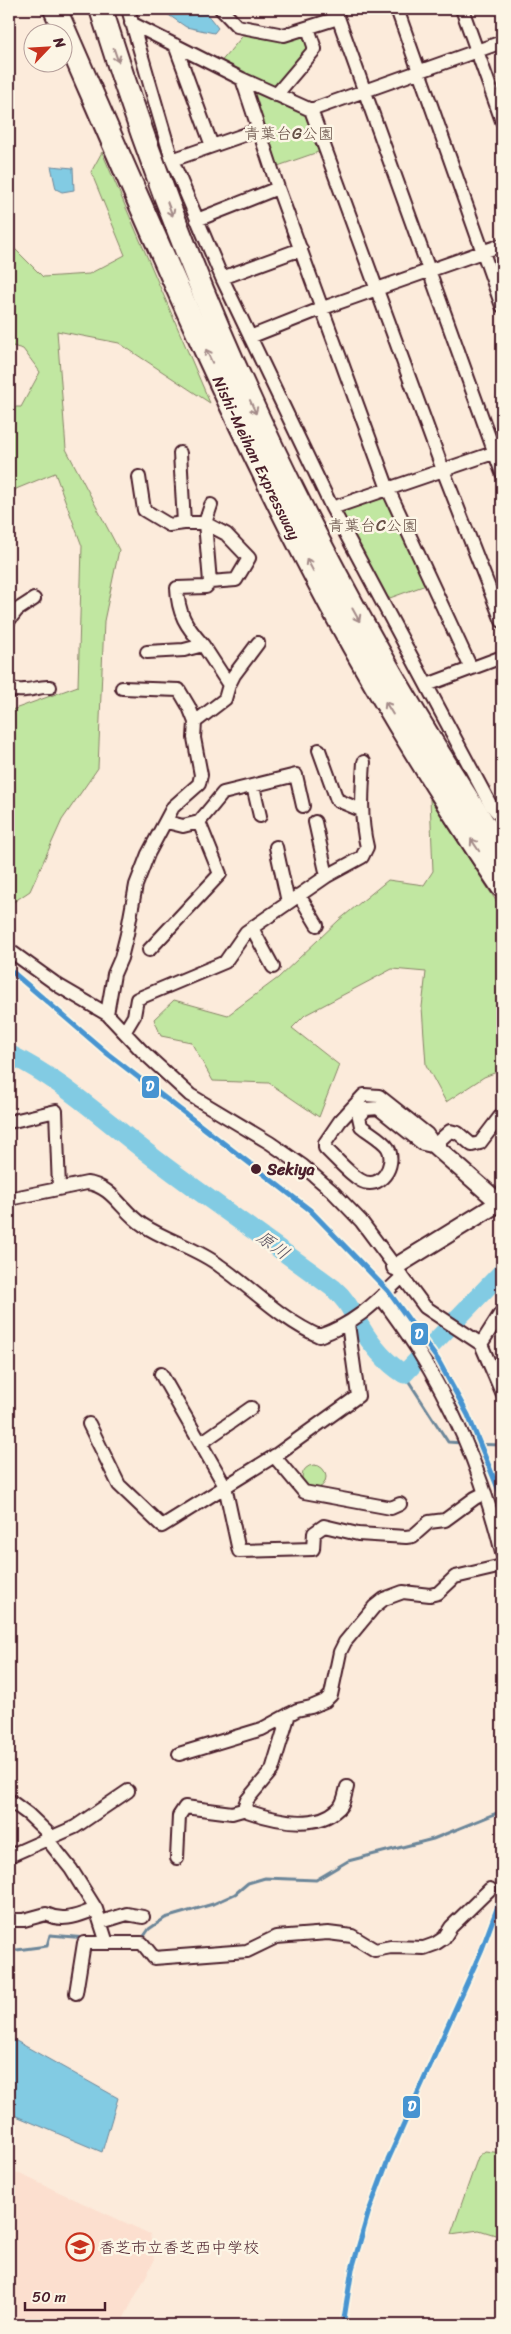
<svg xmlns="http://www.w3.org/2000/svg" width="511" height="2334" viewBox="0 0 511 2334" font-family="Sriracha,'Klee One',sans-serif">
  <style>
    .built { fill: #fcdfcf }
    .green { fill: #c1e7a1; stroke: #868366 }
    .water { fill: #82cbe3; stroke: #6c8699 }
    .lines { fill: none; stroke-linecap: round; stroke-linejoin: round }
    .stream { stroke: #6c8699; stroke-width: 3 }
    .river { stroke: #82cbe3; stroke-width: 19 }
    .minor-tunnel { stroke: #d8c2b8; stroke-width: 12; stroke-dasharray: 12 6; stroke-linecap: butt }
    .minor-casing { stroke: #4a1f2b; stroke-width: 16 }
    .tertiary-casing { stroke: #4a1f2b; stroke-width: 20 }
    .motorway-casing { stroke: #4a1f2b; stroke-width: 26 }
    .minor { stroke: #fcf5e5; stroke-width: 12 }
    .tertiary { stroke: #fcf5e5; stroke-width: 16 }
    .motorway { stroke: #fcf5e5; stroke-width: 22 }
    .rail-1-casing { stroke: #fcf5e5; stroke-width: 9 }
    .rail-1 { stroke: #4694d1; stroke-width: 5 }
    .oneway { stroke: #a38a88 }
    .stop-dot { fill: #4a1f2b; stroke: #fcf5e5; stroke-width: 2 }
    .labels { text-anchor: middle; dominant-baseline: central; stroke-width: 5; stroke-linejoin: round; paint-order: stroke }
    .park-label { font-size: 16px; fill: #685148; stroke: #fcf5e5 }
    .street-label { font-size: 16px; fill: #4a1f2b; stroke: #fcf5e5 }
    .stop-label { font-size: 16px; font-weight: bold; fill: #4a1f2b; stroke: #fcf5e5; text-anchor: start }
    .poi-label { font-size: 16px; fill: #4a1f2b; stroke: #fcf5e5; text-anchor: start }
    .water-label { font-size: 18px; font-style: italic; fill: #5b5362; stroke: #fcf5e5 }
    .line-badge { stroke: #fcf5e5; stroke-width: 2 }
    .badge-label { font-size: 14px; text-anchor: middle; font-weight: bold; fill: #fff }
  </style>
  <rect width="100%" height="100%" fill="#fcebdb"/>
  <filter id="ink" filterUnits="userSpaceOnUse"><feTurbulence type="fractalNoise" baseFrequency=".02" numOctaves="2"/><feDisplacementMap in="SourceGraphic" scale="10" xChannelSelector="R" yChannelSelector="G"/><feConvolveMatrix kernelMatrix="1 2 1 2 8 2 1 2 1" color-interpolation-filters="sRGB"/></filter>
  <g filter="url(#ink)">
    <path class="built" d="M9 2169 150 2234 154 2261 120 2325H9Z"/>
    <path class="green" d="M246 32H305L311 49 275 91 219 64Z
      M248 85 307 111 321 151 275 167Z
      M102 152 210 403 119 343 57 331 66 449 119 550 104 621 98 768 62 820 30 891 9 905V711L78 686 82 546 55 473 16 489 9 502V407H21L40 372 23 349 9 345V243L43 277 89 274 125 255 91 172Z
      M385 495 426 585 387 599 339 510Z
      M430 799 502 910V1070L484 1077 446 1102 426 1065 422 1007 426 972 392 969 305 1015 292 1028 339 1065 319 1117 269 1083 213 1081 191 1042 161 1036 154 1019 174 1000 228 1015 278 978 339 920 388 880 424 885 433 871Z
      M302 1477a12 12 0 1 1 24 0a12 12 0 1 1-24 0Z
      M485 2151 502 2153V2237L479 2230 451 2234 478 2157Z"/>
    <path class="water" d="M160 9H203L218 28 214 33 186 27Z
      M51 166 73 168 74 190 62 192 56 189Z
      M9 2037 118 2098 102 2152 9 2113Z"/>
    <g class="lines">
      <path class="stream" d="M404 1374 448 1442 462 1443
        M470 1444 502 1445
        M142 1939 149 1929 165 1918 213 1904 235 1894 248 1883 265 1878 316 1880 348 1861 433 1839 502 1811
        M9 1951 47 1946 50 1935 86 1938"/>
      <path class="river" d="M9 1054C63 1080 106 1122 154 1158 213 1203 274 1244 333 1288 347 1300 351 1310 360 1326 370 1343 386 1363 404 1374L502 1272"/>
      <path class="minor-tunnel" d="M490 1889 502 1885"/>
      <g class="minor-casing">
        <path id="minor" d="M128 9 172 160 222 278 332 508 490 804 502 818
          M221 9 237 26 284 35 338 18
          M335 9 502 473
          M397 9 502 306
          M462 9 502 121
          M131 23 242 79 311 110 502 42
          M175 45 212 146
          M242 79 278 188 388 489 471 668
          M276 95 315 49 308 28
          M311 110 443 470 502 621
          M172 160 258 130
          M197 220 278 188
          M222 278 301 249
          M250 337 323 308 502 245
          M180 453 184 523H205L210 582 206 587 177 588C178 614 186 626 203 645
          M139 477 144 510 169 525 184 523
          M332 508 502 450
          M210 582 236 580 249 558 226 534 205 523 211 505
          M9 620 17 610 34 599
          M147 652 184 650 203 645 229 685 225 699 195 722
          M229 685 234 675 258 643
          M427 685 502 657
          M9 690C15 689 19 691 25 690 34 690 40 686 50 687
          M319 750 337 800 361 810
          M253 786 260 816
          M167 822 183 826 199 822 223 793 296 775 303 806
          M315 822 327 876
          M276 847 288 902
          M299 895 317 925
          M252 928 273 967
          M9 950 59 986 107 1014 142 1051 190 1095 270 1143 303 1166 332 1191 361 1221 425 1307 481 1344 502 1393
          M149 950 220 874 199 822
          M107 1014 114 974 121 958 127 934 136 885 148 854 173 807 199 784 201 775 194 738 195 722 189 707 179 690 122 688
          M125 1031 134 1016 137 999 225 962 246 932 327 876 362 857 367 847C360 818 362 791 364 762
          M364 1095 379 1096 427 1134 436 1147 423 1144 378 1108 366 1109 359 1117 361 1126C368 1132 383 1140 388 1148 397 1165 380 1192 360 1180 347 1172 336 1158 325 1148V1143L340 1121Z
          M9 1122 56 1111 59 1188
          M436 1147 441 1139 450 1131 458 1133 472 1145 480 1143 502 1114
          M9 1199 87 1183C113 1186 122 1212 143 1225 167 1241 197 1248 220 1266 253 1289 282 1320 319 1336 355 1324 376 1302 402 1277
          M382 1299C394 1315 406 1332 417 1349 456 1411 485 1482 502 1553
          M481 1344 502 1311
          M161 1374 225 1486 239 1551 313 1549 314 1533 324 1526 358 1534 406 1537 413 1536 429 1522 445 1520 475 1498 485 1493
          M89 1424 119 1485 162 1526 276 1455 358 1396 348 1324
          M201 1443 251 1408
          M274 1456 304 1492 391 1508 400 1504
          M289 1714 272 1770 247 1800 245 1805 247 1811C273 1820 315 1831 338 1809 344 1804 345 1794 347 1787
          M179 1754 262 1729 297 1710 311 1707 325 1701 331 1695 340 1652 345 1642 374 1607 384 1599 403 1592 430 1595 438 1593 455 1577 502 1566
          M9 1800 28 1814 51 1836
          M47 1839 71 1869 96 1909 107 1943
          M9 1856 75 1827 128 1791
          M177 1858 179 1816 185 1807 232 1813 246 1809
          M9 1920H24L46 1914C64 1923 79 1915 96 1909
          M101 1922 127 1914 143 1917
          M76 1993 84 1943H142L154 1958 247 1951 276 1937 328 1933 352 1936 375 1950 391 1947 424 1948 435 1944 444 1938 451 1927 490 1889"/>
      </g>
      <g class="tertiary-casing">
        <path id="tertiary" d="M436 1147 502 1205
          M395 1267 502 1201"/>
      </g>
      <g class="motorway-casing">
        <g id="motorway">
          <path id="s1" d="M55 9C143 210 228 413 332 607 384 703 441 795 502 886"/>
          <path d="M101 9C194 308 328 592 502 852"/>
        </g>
      </g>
      <use href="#minor" class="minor"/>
      <use href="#tertiary" class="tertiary"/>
      <use href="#motorway" class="motorway"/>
      <g class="rail-1-casing">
        <path id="rail-1" d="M9 969 108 1054 310 1210 388 1291 438 1360 468 1415 502 1498
          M343 2325 352 2269 368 2214 388 2160 482 1949 502 1895"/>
      </g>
      <use href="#rail-1" class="rail-1"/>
    </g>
    <defs><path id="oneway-shaft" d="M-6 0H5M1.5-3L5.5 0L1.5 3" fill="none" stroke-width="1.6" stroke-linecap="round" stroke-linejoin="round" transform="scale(1.25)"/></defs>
    <g class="oneway">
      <use href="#oneway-shaft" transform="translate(116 55) rotate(71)"/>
      <use href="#oneway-shaft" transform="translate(170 209) rotate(69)"/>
      <use href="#oneway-shaft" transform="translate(209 356) rotate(-115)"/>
      <use href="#oneway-shaft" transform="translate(253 407) rotate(66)"/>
      <use href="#oneway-shaft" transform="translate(310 565) rotate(-118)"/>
      <use href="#oneway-shaft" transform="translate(356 615) rotate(61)"/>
      <use href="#oneway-shaft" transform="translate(389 708) rotate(-121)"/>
      <use href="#oneway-shaft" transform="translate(475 845) rotate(-124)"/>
    </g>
  </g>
  <defs>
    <g id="school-ring" transform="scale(1.4375)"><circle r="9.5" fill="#fcf5e5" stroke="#c8321e" stroke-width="1.5"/><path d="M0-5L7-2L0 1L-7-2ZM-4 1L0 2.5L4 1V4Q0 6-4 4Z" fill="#c8321e"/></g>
  </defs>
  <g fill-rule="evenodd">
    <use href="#school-ring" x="80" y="2247"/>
  </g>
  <circle class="stop-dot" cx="256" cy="1169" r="6"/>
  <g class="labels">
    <g class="park-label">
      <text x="289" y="133">青葉台G公園</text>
      <text x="373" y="525">青葉台C公園</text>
    </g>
    <g class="street-label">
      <text stroke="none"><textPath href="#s1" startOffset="492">Nishi-Meihan Expressway</textPath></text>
    </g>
    <g class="stop-label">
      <text x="267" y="1169">Sekiya</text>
    </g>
    <g class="poi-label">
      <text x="99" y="2247">香芝市立香芝西中学校</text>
    </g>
    <g class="water-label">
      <text transform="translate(273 1245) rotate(36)">原川</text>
    </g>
  </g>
  <g class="line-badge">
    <rect x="141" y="1075" width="19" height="24" rx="5" fill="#4694d1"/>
    <rect x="410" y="1322" width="19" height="24" rx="5" fill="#4694d1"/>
    <rect x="402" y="2095" width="19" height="24" rx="5" fill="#4694d1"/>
  </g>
  <g class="badge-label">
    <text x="150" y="1091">D</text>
    <text x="419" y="1339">D</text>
    <text x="412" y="2111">D</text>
  </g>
  <rect width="511" height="2334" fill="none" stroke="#fcf5e5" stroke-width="30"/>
  <rect x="15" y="15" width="481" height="2304" fill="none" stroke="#4a1f2b" stroke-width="2" filter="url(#ink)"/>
  <g transform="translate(48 48) rotate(65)"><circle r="24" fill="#fcf5e5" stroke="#b59f9b"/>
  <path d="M0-4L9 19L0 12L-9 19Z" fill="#c8321e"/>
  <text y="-8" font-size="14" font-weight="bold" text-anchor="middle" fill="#4a1f2b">N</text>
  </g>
  <path d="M25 2302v8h80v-8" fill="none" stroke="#4a1f2b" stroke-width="2.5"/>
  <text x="32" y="2302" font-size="15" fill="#4a1f2b" stroke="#fcf5e5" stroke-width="4" paint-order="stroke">50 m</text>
</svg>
